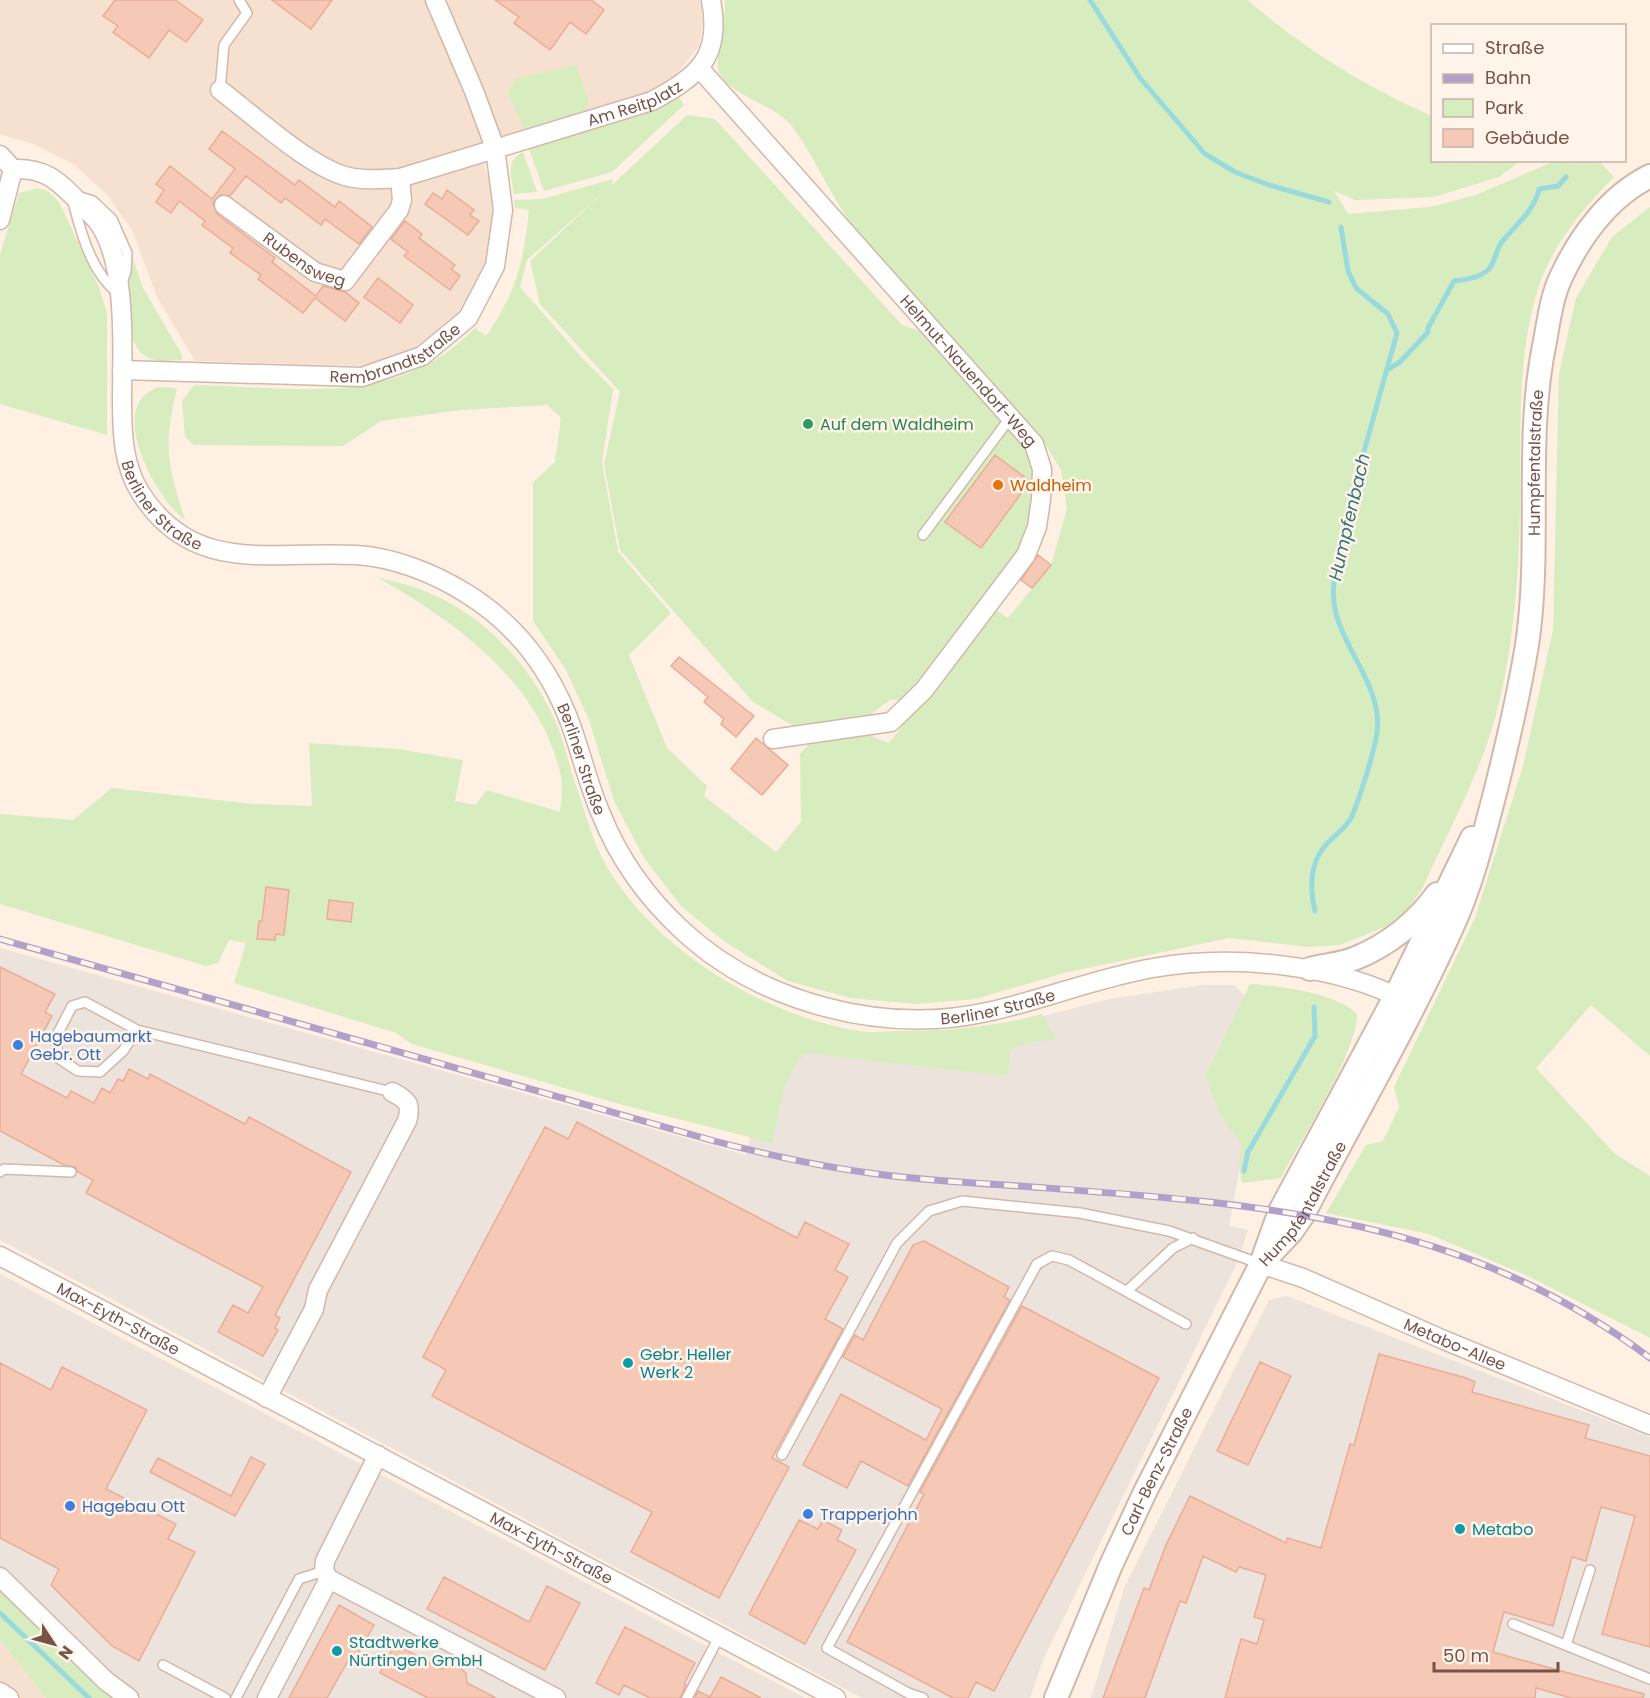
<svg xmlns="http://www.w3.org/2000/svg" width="1650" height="1698" viewBox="0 0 1650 1698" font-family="Poppins,sans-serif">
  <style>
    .residential { fill: #f6e0d0 }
    .industrial { fill: #ede3dd }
    .green { fill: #d7edbf }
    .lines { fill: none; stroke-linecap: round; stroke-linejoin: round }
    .stream { stroke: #9adadc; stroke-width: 5 }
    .building { fill: #f6c9b7; stroke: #eaac96; stroke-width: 1.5 }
    .service-casing { stroke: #d2b8aa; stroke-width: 12 }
    .minor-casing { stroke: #d2b8aa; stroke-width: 21 }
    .tertiary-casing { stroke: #d2b8aa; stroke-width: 26 }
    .service { stroke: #fff; stroke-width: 9 }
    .minor { stroke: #fff; stroke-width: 18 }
    .tertiary { stroke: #fff; stroke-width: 22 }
    .rail-casing { stroke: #b1a0c8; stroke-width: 7 }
    .rail { stroke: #fff4ea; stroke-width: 4.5; stroke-dasharray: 14; stroke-linecap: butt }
    .leisure-dot { fill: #2e9e5b; stroke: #fff4ea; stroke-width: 2 }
    .food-dot { fill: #e8710a; stroke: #fff4ea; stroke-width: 2 }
    .shop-dot { fill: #3f7fe0; stroke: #fff4ea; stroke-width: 2 }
    .culture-dot { fill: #0f9aa8; stroke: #fff4ea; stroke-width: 2 }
    .labels { text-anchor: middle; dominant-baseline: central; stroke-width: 5; stroke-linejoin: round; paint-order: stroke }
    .street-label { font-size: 16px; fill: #785246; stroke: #fff4ea }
    .leisure-label { font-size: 16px; fill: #27864d; stroke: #fff4ea; text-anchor: start }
    .food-label { font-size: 16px; fill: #c56008; stroke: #fff4ea; text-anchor: start }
    .shop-label { font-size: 16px; fill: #366cbe; stroke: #fff4ea; text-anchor: start }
    .culture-label { font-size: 16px; fill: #0d838f; stroke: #fff4ea; text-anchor: start }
    .water-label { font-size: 18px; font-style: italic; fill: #367477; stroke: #fff4ea }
  </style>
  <rect width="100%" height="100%" fill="#fef0e2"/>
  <path class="residential" d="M0 0H700L703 20 699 46 670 82 643 94 478 144 493 193 492 243 479 286 451 326 412 353 367 366 195 361 157 297 132 230 108 196 75 165 36 145 0 134Z
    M0 1640 46 1698H0Z"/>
  <path class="industrial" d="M0 948 746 1155 758 1103 801 1037 986 1031 1109 999 1203 985H1234L1252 1003 1244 1145 1229 1226 1248 1230 1238 1261 1043 1660 1030 1698H862L0 1240Z
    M0 1274 805 1698H118L0 1588Z
    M1287 1296 1650 1437V1698H1091L1124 1588 1269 1300Z"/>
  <path class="green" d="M725 0H1248C1302 48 1366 87 1432 116V160L1520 161 1499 177 1434 197 1355 200 1334 191 1348 214 1430 207 1476 195 1555 161H1599L1614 177C1583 208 1551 247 1538 289 1516 361 1521 436 1520 509 1519 571 1514 638 1500 699 1485 766 1449 829 1421 891L1406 911 1385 927 1340 945 1309 947 1229 938 1064 973 976 999 916 1004 850 998 788 981 725 942 681 906 644 858 614 801 589 720 566 670 533 621V482L555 462 561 418 547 405 461 410 381 421 343 446 194 445 185 437 182 401 194 385C295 387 398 409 475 328L486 336C516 294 524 261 529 210L515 208 514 200 542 199 613 179 612 185 687 115 715 119 902 325 920 331 1032 456 1036 473 1034 508 1018 551 909 699 890 700 863 720 797 728 753 702 620 550 604 464 620 392 540 304 530 261 605 191 527 260 520 287 583 359 613 389 602 462 618 552 671 613 629 655 667 748 707 786 704 796 776 852 801 822 800 754 813 739 859 731 889 743 994 609 1008 618 1051 565 1067 509 1061 470 1047 447C979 374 908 304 850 222 828 191 814 155 791 125 774 104 730 96 719 72 714 61 726 17 725 0Z
    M576 65 589 102 584 111 524 129 508 93 515 79Z
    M679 97 684 105 612 172 544 191 529 149 654 110Z
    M523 152 537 192 514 194C511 176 505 161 523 152Z
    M38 188 48 191 59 202 99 287 107 313V435L0 404V255L19 193Z
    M1650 207V1056L1591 1005 1536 1068 1615 1154 1650 1176V1338L1530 1277 1429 1234 1326 1213 1366 1145 1383 1141 1399 1107 1394 1087 1475 918 1523 766 1553 630 1559 373 1576 298 1612 237Z
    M131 253 143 288 182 355V360C172 360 159 363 149 358 118 344 132 281 131 253Z
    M159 387 177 388C163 448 167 461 185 520 155 498 104 404 159 387Z
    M377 577C394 582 413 585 429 593 486 617 528 663 554 718 563 738 568 761 575 783 585 810 592 842 607 867 657 951 763 1015 858 1031 871 1033 885 1031 899 1031 948 1031 994 1027 1042 1014L1056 1039 1022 1044 1010 1051 1008 1072 1003 1076 806 1053C783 1074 778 1113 773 1143L623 1105 412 1044 396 1033 234 983 246 943 229 940 218 963 206 966 0 904V814L73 820 112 788 253 804 312 806 309 743 398 749 463 760 455 801 475 805 487 790 560 812C561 801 563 787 561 776 540 682 456 622 377 577Z
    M1250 984C1281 986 1336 993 1357 1014 1358 1050 1300 1142 1281 1178L1242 1183 1239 1164 1242 1145 1220 1115 1205 1076Z
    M0 1588 118 1698H46L0 1640Z"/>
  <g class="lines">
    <path class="stream" d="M1090 0 1140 78 1205 154 1235 172 1269 185 1329 202
      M1387 370 1400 362 1428 332V328L1454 281C1464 280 1481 277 1489 269 1495 262 1496 250 1501 243 1515 225 1534 212 1539 189L1558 186 1566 177
      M1315 911C1310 890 1309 865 1325 846 1333 836 1347 828 1352 816 1360 797 1374 753 1377 733 1383 690 1347 654 1336 614 1327 579 1344 551 1346 516L1397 333 1388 314 1356 288 1348 271 1341 227
      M1244 1171 1248 1152 1315 1036 1314 1007
      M0 1613 89 1698"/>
  </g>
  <path class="building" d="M115 0H175L203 20 186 42 169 30 149 58 113 32 118 26 103 16Z
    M272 0H332L311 29Z
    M495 0H591L604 10 586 34 570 22 550 50 514 23 519 17Z
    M222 131 295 185 299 180 335 207 339 201 372 227 359 244 325 219 321 225 285 198 281 203 246 176 230 196 220 195 213 203 217 214 275 258 272 262 316 296 323 286 345 292 359 303 345 321 315 298 303 313 258 279 261 275 230 253 233 248 202 225 205 221 179 201 171 213 156 202 164 190 156 184 170 166 212 199 235 169 209 149Z
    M447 190 474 210 470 215 479 221 468 235 425 204 433 193 442 199Z
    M405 221 422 234 419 238 455 265 451 269 460 276 450 290 404 256 408 252 391 239Z
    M378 278 413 305 400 323 364 297Z
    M995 455 1030 481 981 548 945 522Z
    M1038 555 1051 565 1032 588 1021 580Z
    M679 657 754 716 736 737 721 724 724 719 704 702 708 697 671 666Z
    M756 738 788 765 762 795 731 769Z
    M266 887 289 890 284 935 276 934 275 940 257 939 259 921H262Z
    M329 900 353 903 351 922 327 919Z
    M0 967 55 994 45 1012 52 1016 21 1074 67 1098 71 1091 94 1103 102 1088 110 1093 118 1079 123 1081 129 1069 148 1079 150 1074 245 1124 249 1117 351 1172 275 1315 280 1318 275 1328 278 1330 263 1356 218 1332 233 1305 248 1313 263 1287 86 1193 93 1180 78 1172 75 1167 64 1165 0 1131Z
    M577 1122 797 1238 805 1222 849 1244 835 1270 848 1277 825 1319 843 1329 772 1458 789 1467 719 1598 631 1552 652 1512 432 1396 446 1370 423 1357 545 1127 568 1139Z
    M924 1241 1009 1287 1004 1297 1010 1300 908 1486 861 1461 847 1488 803 1465 841 1394 926 1440 942 1409 843 1357 855 1335 863 1340 913 1245Z
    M1022 1306 1159 1378 994 1691 976 1682 968 1698H953L847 1642 924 1494 920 1492Z
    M1379 1354 1466 1378 1475 1382 1472 1392 1589 1425 1585 1438 1650 1456V1647L1602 1634 1635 1516 1601 1507 1586 1561 1572 1557 1553 1626 1504 1612 1493 1652 1644 1694 1643 1698H1571L1536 1688 1535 1698H1225L1241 1639 1257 1644 1264 1620 1254 1617 1266 1575 1239 1567 1236 1572 1203 1556 1186 1603 1180 1601 1145 1698H1103L1144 1588 1149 1590 1166 1545 1190 1496 1286 1543 1287 1538 1321 1548 1350 1444 1354 1445Z
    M1260 1362 1291 1376 1248 1465 1217 1451Z
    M0 1363 51 1390 62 1367 147 1410 106 1489 176 1524 168 1539 195 1552 139 1661 112 1646 51 1585 59 1569 0 1538Z
    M251 1457 265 1464 235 1516 150 1472 158 1458 231 1496Z
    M799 1520 818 1529 823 1520 842 1530 837 1540 856 1550 805 1644 749 1614Z
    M444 1577 529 1622 547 1586 580 1603 545 1670 427 1609Z
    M339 1605 374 1625 355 1659 350 1657 327 1698H289Z
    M625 1627 695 1663 684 1684 686 1685 680 1698H650L624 1685 619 1695 596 1683Z
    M395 1644 441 1669 458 1666 466 1673 467 1683 496 1698H428L380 1673Z
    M721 1677 761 1698H695L698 1691 710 1697Z"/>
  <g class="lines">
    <g class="service-casing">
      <path id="service" d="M220 90 224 45 247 13 239 0
        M71 194 93 201 112 219 127 253 126 272 118 293C90 272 79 226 71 194Z
        M923 535 1010 418
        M137 1030 123 1051 100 1072 78 1071 58 1058 56 1037 72 1006 85 1002 137 1030 392 1092
        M0 1172 4 1169 71 1172
        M1127 1291 1173 1248 1193 1238
        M782 1455 897 1243 929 1211 962 1201 1080 1213 1169 1231 1261 1264
        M1513 1624 1650 1679
        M1566 1645 1590 1570
        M163 1665 225 1698
        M236 1698 299 1579 324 1571
        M687 1698 719 1637
        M923 1698 908 1693 827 1648 1037 1264 1052 1256 1069 1260 1186 1324"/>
    </g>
    <g class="minor-casing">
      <g id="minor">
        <path id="s1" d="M700 69 1034 444 1042 469 1041 499 1037 527 1026 555 924 690 891 722 773 739"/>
        <path id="s2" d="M220 90C252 114 307 165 345 176 363 181 382 179 400 178L652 101C698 76 722 57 711 0"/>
        <path d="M0 155 13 169"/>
        <path id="s3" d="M13 169C45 168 56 179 78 201 84 208 92 215 98 222 128 264 122 350 122 400 122 432 123 465 140 492 193 577 273 550 356 555 393 557 433 573 464 592 512 621 546 663 567 715 580 747 587 782 601 814 619 859 647 898 683 931 761 1003 883 1035 987 1012 1043 1000 1096 978 1153 968 1231 954 1335 964 1406 1001"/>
        <path id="s4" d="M224 205 315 272 345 281 399 210 402 200 400 178"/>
        <path d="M0 220 13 169"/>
        <path id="s5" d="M122 370 362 377 422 356 468 318 495 266 503 210 495 148 474 91 435 0"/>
        <path id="s6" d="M0 1256 836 1698"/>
        <path id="s7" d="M1261 1264 1303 1278 1444 1340 1650 1425"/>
        <path d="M267 1398 314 1309 318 1290 407 1121C412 1103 407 1100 392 1092"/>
        <path d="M378 1455 325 1561 324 1571 329 1579 556 1698"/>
        <path d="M0 1577 106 1681 129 1698"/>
        <path d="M0 1692 9 1698"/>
        <path d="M267 1698 329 1579"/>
      </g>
    </g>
    <g class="tertiary-casing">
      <g id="tertiary">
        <path d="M1310 969C1325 965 1342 964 1356 958 1388 945 1417 922 1437 894"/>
        <path id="s8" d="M1261 1264 1292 1231 1303 1215C1353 1118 1409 1023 1454 923 1473 880 1484 835 1496 789 1508 741 1519 694 1527 645 1542 545 1524 440 1545 341 1549 319 1552 295 1562 275 1581 235 1610 196 1650 176"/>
        <path id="s9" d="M1056 1698 1111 1565 1145 1492 1261 1264 1280 1211 1396 995 1472 838"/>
      </g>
    </g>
    <use href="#service" class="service"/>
    <use href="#minor" class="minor"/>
    <use href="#tertiary" class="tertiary"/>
    <g class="rail-casing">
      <path id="rail" d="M0 939 714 1141C768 1155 822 1167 877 1174 928 1181 981 1183 1033 1187 1260 1204 1460 1216 1650 1358"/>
    </g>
    <use href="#rail" class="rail"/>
  </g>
  <circle class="leisure-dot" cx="808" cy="424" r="6"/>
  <circle class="food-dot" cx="998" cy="485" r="6"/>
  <g class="shop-dot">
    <circle cx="18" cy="1045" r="6"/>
    <circle cx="70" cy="1506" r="6"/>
    <circle cx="808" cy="1514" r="6"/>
  </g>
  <g class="culture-dot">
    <circle cx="628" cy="1363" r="6"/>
    <circle cx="1460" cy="1529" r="6"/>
    <circle cx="337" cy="1651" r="6"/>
  </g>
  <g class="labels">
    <g class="street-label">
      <text stroke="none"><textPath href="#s2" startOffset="454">Am Reitplatz</textPath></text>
      <text stroke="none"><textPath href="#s4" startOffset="98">Rubensweg</textPath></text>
      <text stroke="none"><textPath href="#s5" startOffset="279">Rembrandtstraße</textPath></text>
      <text stroke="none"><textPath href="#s1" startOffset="404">Helmut-Nauendorf-Weg</textPath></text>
      <text stroke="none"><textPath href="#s8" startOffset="864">Humpfentalstraße</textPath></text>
      <text stroke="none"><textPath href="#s3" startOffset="406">Berliner Straße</textPath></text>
      <text stroke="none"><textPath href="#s3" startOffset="945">Berliner Straße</textPath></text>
      <text stroke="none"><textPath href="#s3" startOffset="1485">Berliner Straße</textPath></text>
      <text stroke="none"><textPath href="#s8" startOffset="74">Humpfentalstraße</textPath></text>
      <text stroke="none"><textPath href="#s6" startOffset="134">Max-Eyth-Straße</textPath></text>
      <text stroke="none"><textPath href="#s7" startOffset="210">Metabo-Allee</textPath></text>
      <text stroke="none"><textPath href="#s9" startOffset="248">Carl-Benz-Straße</textPath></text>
      <text stroke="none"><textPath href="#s6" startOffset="624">Max-Eyth-Straße</textPath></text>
    </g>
    <g class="leisure-label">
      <text x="820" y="424">Auf dem Waldheim</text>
    </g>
    <g class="food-label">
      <text x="1010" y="485">Waldheim</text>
    </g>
    <g class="shop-label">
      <text x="30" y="1036">Hagebaumarkt<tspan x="30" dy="18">Gebr. Ott</tspan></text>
      <text x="82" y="1506">Hagebau Ott</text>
      <text x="820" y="1514">Trapperjohn</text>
    </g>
    <g class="culture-label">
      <text x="640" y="1354">Gebr. Heller<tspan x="640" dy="18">Werk 2</tspan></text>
      <text x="1472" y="1529">Metabo</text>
      <text x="349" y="1642">Stadtwerke<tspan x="349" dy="18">Nürtingen GmbH</tspan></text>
    </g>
    <g class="water-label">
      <text transform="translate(1349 517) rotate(-77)">Humpfenbach</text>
    </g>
  </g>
  <rect x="1431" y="24" width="195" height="138" fill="#fff4ea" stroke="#c9b3a8" stroke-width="1.5"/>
  <rect x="1443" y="44" width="30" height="9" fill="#ffffff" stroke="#c9b3a8" stroke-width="1.5"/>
  <text x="1485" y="54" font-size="18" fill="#785246">Straße</text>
  <rect x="1443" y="74" width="30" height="9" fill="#b1a0c8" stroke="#c9b3a8" stroke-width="1.5"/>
  <text x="1485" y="84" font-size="18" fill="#785246">Bahn</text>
  <rect x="1443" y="99" width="30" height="18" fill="#d7edbf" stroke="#c9b3a8" stroke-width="1.5"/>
  <text x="1485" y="114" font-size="18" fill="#785246">Park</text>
  <rect x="1443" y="129" width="30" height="18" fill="#f6c9b7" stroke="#c9b3a8" stroke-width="1.5"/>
  <text x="1485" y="144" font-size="18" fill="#785246">Gebäude</text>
  <g transform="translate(54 1644) rotate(126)" stroke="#fff4ea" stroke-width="4.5" paint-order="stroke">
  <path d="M0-4.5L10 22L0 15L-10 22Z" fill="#785246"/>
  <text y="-9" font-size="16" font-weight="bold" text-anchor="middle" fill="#785246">N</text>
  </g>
  <path d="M1434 1662v9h124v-9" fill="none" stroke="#785246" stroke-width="3"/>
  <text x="1443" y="1662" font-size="18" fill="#785246" stroke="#fff4ea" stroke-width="4.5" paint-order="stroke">50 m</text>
</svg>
